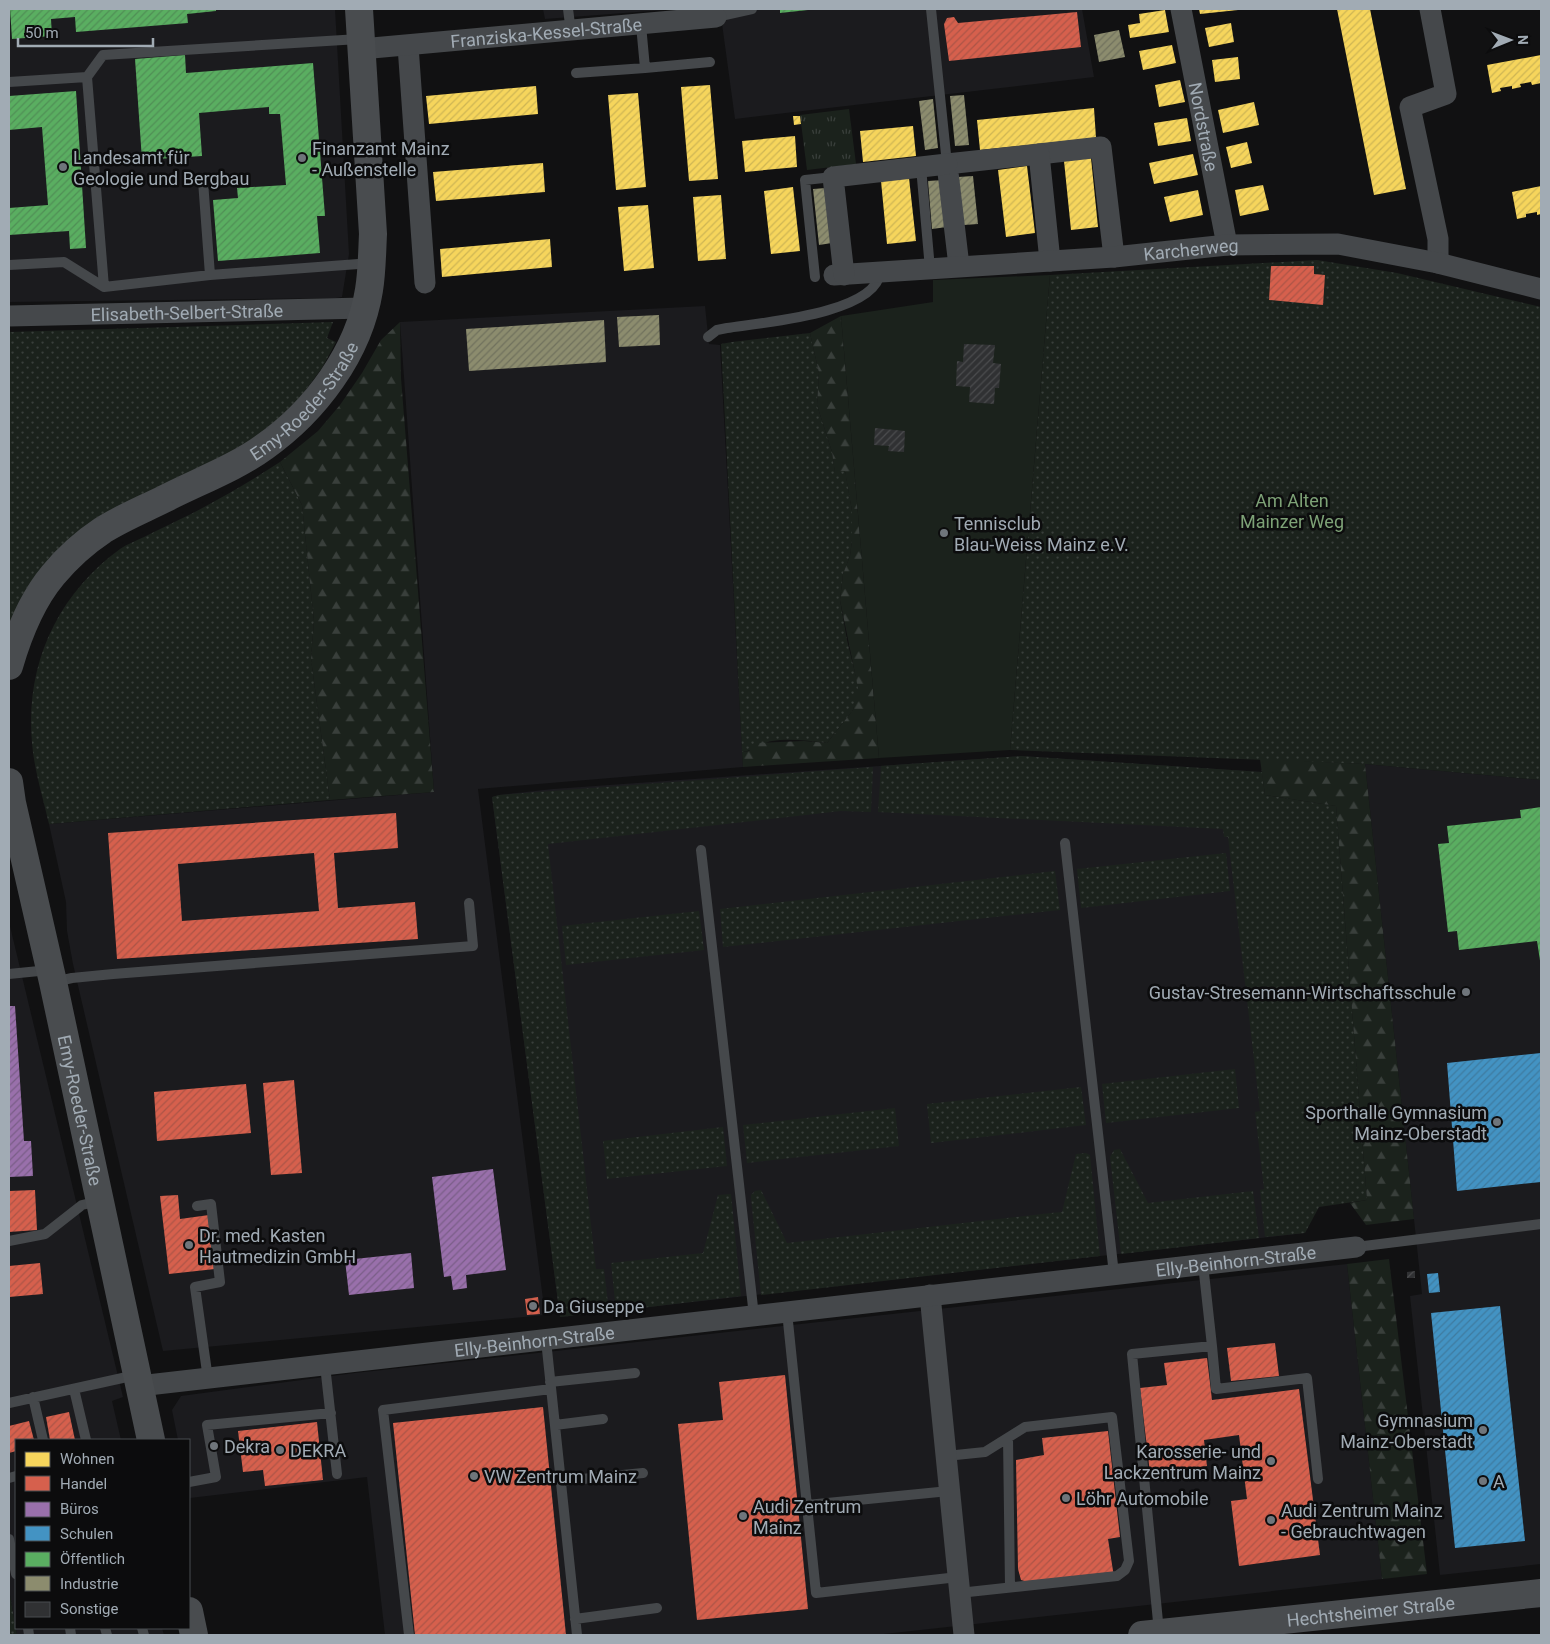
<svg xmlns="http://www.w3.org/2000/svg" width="1550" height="1644" viewBox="0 0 1550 1644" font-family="Roboto,sans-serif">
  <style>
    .built { fill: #1b1b1e }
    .grass { fill: url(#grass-dots) }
    .forest { fill: url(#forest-firs) }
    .park { fill: url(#park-tufts) }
    .pitch { fill: #1b221c }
    .homes { fill: url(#homes-hatch) }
    .shops { fill: url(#shops-hatch); fill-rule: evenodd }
    .offices { fill: url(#offices-hatch) }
    .schools { fill: url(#schools-hatch) }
    .public { fill: url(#public-hatch) }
    .industry { fill: url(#industry-hatch) }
    .building { fill: url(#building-hatch) }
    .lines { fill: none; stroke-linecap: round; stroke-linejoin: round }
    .lane { stroke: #45484b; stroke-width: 10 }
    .street { stroke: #45484b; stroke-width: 21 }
    .secondary { stroke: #494c4f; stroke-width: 28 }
    .poi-dot { fill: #6f757b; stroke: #0c0c0d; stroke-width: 2 }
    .labels { text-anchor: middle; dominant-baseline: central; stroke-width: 5; stroke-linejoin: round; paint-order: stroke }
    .street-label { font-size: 18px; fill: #a1abb4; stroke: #0c0c0d }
    .poi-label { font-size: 18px; fill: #a1abb4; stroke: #0c0c0d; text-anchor: start }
    .park-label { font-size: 18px; fill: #7da176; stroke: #0c0c0d }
  </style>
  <defs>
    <pattern id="grass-dots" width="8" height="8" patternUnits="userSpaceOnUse" patternTransform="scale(1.25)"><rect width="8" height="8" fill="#1b221c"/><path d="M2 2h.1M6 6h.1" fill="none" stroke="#393f3b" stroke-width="1.8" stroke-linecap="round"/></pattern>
    <pattern id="forest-firs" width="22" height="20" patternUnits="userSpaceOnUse" patternTransform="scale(1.25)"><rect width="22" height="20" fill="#1b221c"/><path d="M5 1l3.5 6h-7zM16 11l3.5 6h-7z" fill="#393f3b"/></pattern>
    <pattern id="park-tufts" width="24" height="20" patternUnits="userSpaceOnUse" patternTransform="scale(1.25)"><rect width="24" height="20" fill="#1b221c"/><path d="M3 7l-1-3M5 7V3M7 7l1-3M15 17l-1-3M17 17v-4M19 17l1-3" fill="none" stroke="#393f3b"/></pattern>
    <pattern id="homes-hatch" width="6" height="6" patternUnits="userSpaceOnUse" patternTransform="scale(1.25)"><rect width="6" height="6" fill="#f6d55c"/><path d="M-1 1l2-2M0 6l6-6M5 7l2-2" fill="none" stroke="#ceb554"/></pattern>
    <pattern id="shops-hatch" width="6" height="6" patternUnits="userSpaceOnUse" patternTransform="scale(1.25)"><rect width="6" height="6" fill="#d6604d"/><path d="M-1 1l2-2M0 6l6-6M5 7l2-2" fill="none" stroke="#ac5547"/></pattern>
    <pattern id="offices-hatch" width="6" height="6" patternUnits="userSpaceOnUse" patternTransform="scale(1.25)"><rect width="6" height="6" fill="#9970ab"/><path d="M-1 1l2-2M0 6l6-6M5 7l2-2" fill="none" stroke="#7a5e88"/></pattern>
    <pattern id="schools-hatch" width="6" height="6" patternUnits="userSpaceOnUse" patternTransform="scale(1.25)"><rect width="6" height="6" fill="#4393c3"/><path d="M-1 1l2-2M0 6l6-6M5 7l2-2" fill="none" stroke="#3e7ba0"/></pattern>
    <pattern id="public-hatch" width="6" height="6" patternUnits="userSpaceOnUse" patternTransform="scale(1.25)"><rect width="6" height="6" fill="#5aae61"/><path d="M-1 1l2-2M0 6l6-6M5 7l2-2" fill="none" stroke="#508f56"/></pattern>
    <pattern id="industry-hatch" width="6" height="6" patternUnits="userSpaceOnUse" patternTransform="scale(1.25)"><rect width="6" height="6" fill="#8c8c6e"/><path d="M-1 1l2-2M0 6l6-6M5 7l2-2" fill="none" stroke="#70715d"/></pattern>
    <pattern id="building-hatch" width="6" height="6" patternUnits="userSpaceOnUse" patternTransform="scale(1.25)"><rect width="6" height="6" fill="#303133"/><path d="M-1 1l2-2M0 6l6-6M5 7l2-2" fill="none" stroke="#4b4c4e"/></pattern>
  </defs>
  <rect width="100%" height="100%" fill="#111112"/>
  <path class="built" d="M9 9H335L349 254 342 297 336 298 9 302Z
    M543 9H677L545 19Z
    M720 9H1082L1094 77 735 119Z
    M705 306 709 344 720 345 743 767 478 789 545 1315 163 1351 73 964 67 931 66 902 49 824 434 792 400 322Z
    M1021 756 1262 772 1305 1233 560 1317 492 797 499 795 553 789Z
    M1365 764 1541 780V1564L1440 1575 1410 1296 1422 1294Z
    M9 922 123 1397 112 1401 121 1440H16V1628H162L164 1635H17L9 1590Z
    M1347 1264 1382 1579 875 1635H385L367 1477 190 1498 189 1490V1440H178L172 1410 181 1396 355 1373Z"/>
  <path class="grass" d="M1317 260 1397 273 1541 307V780L1365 764 1010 750 1050 275Z
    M333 322 327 338 336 342 322 368 299 399 261 435 35 578 9 623V332Z
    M810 333 819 373 817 405 832 452 835 472 845 470 852 511V540L850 556 843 574 840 600 847 640 859 689 853 710 827 743C810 741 789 738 772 741 761 743 753 751 742 752L721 344 732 342Z
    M280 462 302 505 314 621 311 659 330 800 49 824C43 798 34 769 32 743 25 665 57 595 120 549 127 544 136 541 144 537 160 529 176 521 191 514 222 498 251 481 280 462Z
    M1021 756 1262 772 1265 795 1336 806 1367 1200 1319 1207 1305 1233 1265 1237 1260 1190 1264 1189 1255 1112 1260 1111 1228 837H1224L1223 829 878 812 881 766Z
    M873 767 871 812 841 811 548 844 596 1269H604L609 1312 560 1317 492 797 499 795Z
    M1226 853 1230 891 1081 908 1077 869Z
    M1055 871 1060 910 723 947 720 909Z
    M699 911 704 950 566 965 562 926Z
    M1235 1069 1239 1108 1106 1123 1102 1084Z
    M1081 1087 1086 1125 931 1143 927 1104Z
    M895 1108 899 1146 747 1163 743 1125Z
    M723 1127 727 1166 607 1179 603 1141Z
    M1120 1149 1148 1203 1253 1191 1259 1238 1121 1254 1110 1157 1114 1150Z
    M1086 1153 1090 1155 1100 1256 761 1295 751 1198V1195L755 1191 761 1190 787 1243 1051 1213 1062 1212 1076 1154Z
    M731 1194 741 1296 616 1311 611 1263 703 1253 718 1195Z
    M9 1590 17 1635H9Z"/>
  <path class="forest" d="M841 316 879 758 743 767 742 752 749 751 755 743 804 741 827 743 853 710 858 688 840 600 843 574 850 556 852 540V511L845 471 835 473 832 452 817 405 819 373 810 333Z
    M400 322 401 378 434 792 330 800 311 659 314 621 302 505 280 462 318 431 340 405 362 373 381 340Z
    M1260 759 1365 764 1414 1219 1366 1225 1350 1203 1367 1200 1336 806 1265 795Z
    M1389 1259 1427 1574 1382 1579 1347 1264Z"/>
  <path class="park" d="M849 109 856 164 807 170 800 115Z"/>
  <path class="pitch" d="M1050 275 1010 750 879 758 841 316 933 302V280Z"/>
  <path class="homes" d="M1199 9H1238V10L1200 14Z
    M1337 9H1370L1406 189 1374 195Z
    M1165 10 1169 32 1130 38 1128 25 1140 23 1139 14Z
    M1231 23 1234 42 1209 47 1205 28Z
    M1172 45 1176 63 1143 70 1139 51Z
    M1541 55V83L1532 85 1531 82 1520 84 1521 87 1512 89V86L1500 88 1501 91 1492 93 1487 65Z
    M1238 57 1240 79 1215 82 1212 60Z
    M1180 80 1185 102 1159 107 1155 85Z
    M710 85 718 179 689 181 681 87Z
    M536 86 538 114 429 124 426 96Z
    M638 93 646 187 616 190 608 95Z
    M1254 102 1259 125 1223 133 1218 110Z
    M1094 108 1096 138 980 150 977 120Z
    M793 116H800L801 124 794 125Z
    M1187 118 1191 141 1158 146 1154 123Z
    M913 126 916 156 863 162 860 131Z
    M795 136 797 167 745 172 742 141Z
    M1247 142 1252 163 1231 168 1226 147Z
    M1193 154 1198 175 1154 184 1149 163Z
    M1091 158 1098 227 1071 230 1064 161Z
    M543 163 545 192 436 201 433 172Z
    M1027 166 1035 233 1006 237 998 170Z
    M909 178 916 241 887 244 881 181Z
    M1263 185 1269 210 1240 216 1235 190Z
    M1541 186V214L1537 215V212L1526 214V217L1517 219 1512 192Z
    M793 187 800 251 771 254 764 191Z
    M1198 190 1203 215 1170 222 1164 197Z
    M721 195 726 259 698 261 693 197Z
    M648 205 654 268 624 271 618 207Z
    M550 239 552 267 442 277 440 249Z"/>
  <path class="shops" d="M1077 12 1081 47 949 61 944 24 947 18 954 17 958 23Z
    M1271 266H1314V274L1325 275 1323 305 1269 300Z
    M396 813 398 848 334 853 338 908 415 902 418 939 117 959 108 833ZM314 853 319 911 182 921 178 864Z
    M294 1080 302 1173 271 1175 263 1083Z
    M246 1084 251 1133 157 1141 154 1092Z
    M35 1190 37 1230 9 1232V1191Z
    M178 1195 180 1219 209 1215 215 1269 169 1274 160 1196Z
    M40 1263 43 1294 9 1297V1266Z
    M538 1297 540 1314 527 1315 525 1299Z
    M1275 1343 1279 1376 1231 1381 1227 1348Z
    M1207 1358 1212 1400 1299 1389 1320 1555 1239 1566 1231 1501 1247 1499 1239 1435 1204 1440 1207 1466 1150 1473 1140 1388 1167 1385 1164 1363Z
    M785 1375 808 1609 697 1620 678 1424 723 1420 719 1382Z
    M543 1407 566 1635H415L393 1423Z
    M69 1412 75 1440H50L46 1417Z
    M29 1421 34 1440H16V1451L9 1453V1426Z
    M317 1422 323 1480 265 1486 263 1470 243 1472 238 1431Z
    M1108 1431 1120 1537 1108 1539 1114 1577 1038 1585 1021 1580 1018 1569 1016 1460 1044 1455 1042 1438Z"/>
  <path class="offices" d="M9 1006H15L24 1141H31L33 1176 9 1177Z
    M493 1169 506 1270 466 1275 467 1288 453 1290 451 1276 444 1277 432 1177Z
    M411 1253 414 1288 349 1295 345 1260Z"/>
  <path class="schools" d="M1541 1053V1182L1457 1191 1447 1063Z
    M1438 1273 1440 1292 1429 1293 1427 1274Z
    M1500 1306 1525 1541 1455 1548 1431 1313Z"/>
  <path class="public" d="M10 9H216V11L187 14 188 23 76 32 75 17 51 19 52 36 12 39Z
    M780 9H808V10L780 13Z
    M185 55 186 73 313 63 325 216H317L320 253 218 261 213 200 238 198 237 188 286 185 280 114H269V107L199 113 202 156 142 160 135 59Z
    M76 91 86 248 70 249 69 231 9 235V208L48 205 42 127 9 130V96Z
    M1541 807V967L1537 941 1459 950 1457 931 1448 932 1438 844 1449 843 1447 826 1521 818 1520 810Z"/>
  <path class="industry" d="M1119 30 1125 57 1099 62 1094 35Z
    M964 95 969 145 955 146 950 96Z
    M933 99 938 148 925 150 919 101Z
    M973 176 978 224 964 225 958 177Z
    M943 180 947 227 932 229 928 181Z
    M826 188 832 243 819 245 813 189Z
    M659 315 660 345 619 347 617 317Z
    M604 320 606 362 469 371 466 329Z"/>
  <path class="building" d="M964 344 995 345 993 363 1001 364 999 388H995L994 404 969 402 970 387 956 386 957 361 963 362Z
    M875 428 905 431 904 452 888 451 889 446 874 445Z
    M1415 1271V1278H1407V1272Z"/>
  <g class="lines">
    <path class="lane" d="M568 9 571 32
      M931 9 947 164
      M716 17 752 9
      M641 25 645 68 710 62
      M576 73 645 68
      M87 77 104 287
      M9 82 87 77 103 55 359 39
      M921 167 930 269
      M203 181 210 275
      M9 265 64 262 104 287 210 275 372 263
      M815 277 805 180 833 177
      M708 337 717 330 727 328C758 323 877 314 880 272
      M1065 843 1114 1274
      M701 850 754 1316
      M9 974 49 970
      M54 982 72 978 113 974 473 946 469 903
      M197 1206 211 1204 220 1282 195 1287 208 1379
      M9 1241 45 1234 82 1205 99 1201
      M1356 1247 1541 1224
      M787 1312 816 1593 958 1577
      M546 1340 577 1635
      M1212 1346 1216 1389 1307 1378 1318 1479
      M325 1365 337 1474
      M550 1382 635 1373
      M74 1389 86 1440
      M33 1397 43 1440
      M9 1403 136 1375
      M555 1425 603 1419
      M1008 1438 1010 1587
      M946 1456 985 1452 1025 1427 1112 1417 1129 1561 1125 1570 1117 1576 959 1593
      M9 1478 16 1476
      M561 1481 643 1473
      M189 1482 216 1477 207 1425 331 1413
      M807 1505 949 1491
      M9 1539 16 1574
      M575 1619 657 1608
      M28 1628 29 1635
      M70 1628 71 1635
      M105 1628 107 1635
      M142 1628 144 1635
      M1159 1632 1132 1354 1212 1346 1203 1264
      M409 1635 383 1410 551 1389"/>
    <g class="street">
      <path id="s1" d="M1181 9 1227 245"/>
      <path d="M1430 9 1446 94 1410 107 1438 239V263"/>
      <path d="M408 46 425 283"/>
      <path id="s2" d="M361 49 716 17"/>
      <path d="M1039 154 1101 147 1114 257"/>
      <path d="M959 266 947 164 1039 154 1050 261"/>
      <path id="s3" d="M834 275 1114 257 1227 245 1338 244 1438 263 1541 289"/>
      <path d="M844 275 833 177 947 164"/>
      <path id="s4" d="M9 316 365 308"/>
      <path d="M930 1295 964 1635"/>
      <path id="s5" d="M139 1386 1356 1247"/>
    </g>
    <g class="secondary">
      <path id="s6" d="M9 666C18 635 32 600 53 575 67 558 85 542 103 530 122 518 144 509 164 499 195 483 237 467 264 447 315 411 359 353 369 290 372 272 372 253 373 234L359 9"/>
      <path id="s7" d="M9 782 12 803 53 982 151 1440"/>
      <path d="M189 1611 194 1635"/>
      <path id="s8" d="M1142 1635 1541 1593"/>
    </g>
  </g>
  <g class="poi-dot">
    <circle cx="302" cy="158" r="5"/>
    <circle cx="63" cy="167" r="5"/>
    <circle cx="944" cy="533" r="5"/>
    <circle cx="1466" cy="992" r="5"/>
    <circle cx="1497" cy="1122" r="5"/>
    <circle cx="189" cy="1245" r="5"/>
    <circle cx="533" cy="1306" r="5"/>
    <circle cx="1483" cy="1430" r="5"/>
    <circle cx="214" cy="1446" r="5"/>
    <circle cx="280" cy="1450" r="5"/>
    <circle cx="1271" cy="1461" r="5"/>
    <circle cx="474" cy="1476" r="5"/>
    <circle cx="1483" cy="1481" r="5"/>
    <circle cx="1066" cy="1498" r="5"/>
    <circle cx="743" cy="1516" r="5"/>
    <circle cx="1271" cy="1520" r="5"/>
  </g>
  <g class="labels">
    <g class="street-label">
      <text stroke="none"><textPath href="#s2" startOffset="186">Franziska-Kessel-Straße</textPath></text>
      <text stroke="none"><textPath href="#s1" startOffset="120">Nordstraße</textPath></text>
      <text stroke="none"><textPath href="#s3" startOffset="358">Karcherweg</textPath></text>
      <text stroke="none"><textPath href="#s4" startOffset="178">Elisabeth-Selbert-Straße</textPath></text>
      <text stroke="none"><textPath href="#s6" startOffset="412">Emy-Roeder-Straße</textPath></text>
      <text stroke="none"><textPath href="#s7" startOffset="336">Emy-Roeder-Straße</textPath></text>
      <text stroke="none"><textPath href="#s5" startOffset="1104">Elly-Beinhorn-Straße</textPath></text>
      <text stroke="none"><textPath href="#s5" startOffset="398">Elly-Beinhorn-Straße</textPath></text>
      <text stroke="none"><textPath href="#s8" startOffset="230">Hechtsheimer Straße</textPath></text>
    </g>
    <g class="poi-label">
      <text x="312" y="148">Finanzamt Mainz<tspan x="312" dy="21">- Außenstelle</tspan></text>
      <text x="73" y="157">Landesamt für<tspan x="73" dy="21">Geologie und Bergbau</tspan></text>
      <text x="954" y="523">Tennisclub<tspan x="954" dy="21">Blau-Weiss Mainz e.V.</tspan></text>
      <text x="1456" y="992" text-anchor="end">Gustav-Stresemann-Wirtschaftsschule</text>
      <text x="1487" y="1112" text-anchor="end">Sporthalle Gymnasium<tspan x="1487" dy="21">Mainz-Oberstadt</tspan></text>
      <text x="199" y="1235">Dr. med. Kasten<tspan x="199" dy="21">Hautmedizin GmbH</tspan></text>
      <text x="543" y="1306">Da Giuseppe</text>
      <text x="1473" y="1420" text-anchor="end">Gymnasium<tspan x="1473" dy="21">Mainz-Oberstadt</tspan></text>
      <text x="224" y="1446">Dekra</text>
      <text x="290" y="1450">DEKRA</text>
      <text x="1261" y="1451" text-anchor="end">Karosserie- und<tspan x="1261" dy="21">Lackzentrum Mainz</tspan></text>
      <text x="484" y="1476">VW Zentrum Mainz</text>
      <text x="1493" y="1481">A</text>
      <text x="1076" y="1498">Löhr Automobile</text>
      <text x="753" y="1506">Audi Zentrum<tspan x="753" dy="21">Mainz</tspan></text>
      <text x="1281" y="1510">Audi Zentrum Mainz<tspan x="1281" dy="21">- Gebrauchtwagen</tspan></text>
    </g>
    <g class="park-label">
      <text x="1292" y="500">Am Alten<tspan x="1292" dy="21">Mainzer Weg</tspan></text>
    </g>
  </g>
  <rect width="1550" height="1644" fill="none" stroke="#a1abb4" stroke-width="20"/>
  <rect x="15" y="1439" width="175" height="190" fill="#0c0c0d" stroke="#484c50"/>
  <rect x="25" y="1452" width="25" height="15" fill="#f6d55c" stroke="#484c50"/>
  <text x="60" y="1464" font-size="15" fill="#a1abb4">Wohnen</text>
  <rect x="25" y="1476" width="25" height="15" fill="#d6604d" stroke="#484c50"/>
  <text x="60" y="1489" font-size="15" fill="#a1abb4">Handel</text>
  <rect x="25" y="1502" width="25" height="15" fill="#9970ab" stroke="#484c50"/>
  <text x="60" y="1514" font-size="15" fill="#a1abb4">Büros</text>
  <rect x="25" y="1526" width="25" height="15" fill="#4393c3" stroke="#484c50"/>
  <text x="60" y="1539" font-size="15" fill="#a1abb4">Schulen</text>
  <rect x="25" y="1552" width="25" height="15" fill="#5aae61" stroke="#484c50"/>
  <text x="60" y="1564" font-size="15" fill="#a1abb4">Öffentlich</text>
  <rect x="25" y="1576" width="25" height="15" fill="#8c8c6e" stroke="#484c50"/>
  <text x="60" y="1589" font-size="15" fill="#a1abb4">Industrie</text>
  <rect x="25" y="1602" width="25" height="15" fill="#303133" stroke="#484c50"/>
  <text x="60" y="1614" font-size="15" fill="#a1abb4">Sonstige</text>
  <g transform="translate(1510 40) rotate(89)" stroke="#0c0c0d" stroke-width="4" paint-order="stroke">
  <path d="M0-4L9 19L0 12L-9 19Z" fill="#a1abb4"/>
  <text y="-8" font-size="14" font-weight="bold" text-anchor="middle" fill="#a1abb4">N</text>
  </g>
  <path d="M18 38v8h135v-8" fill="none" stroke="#a1abb4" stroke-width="2.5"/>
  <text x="25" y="38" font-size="15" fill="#a1abb4" stroke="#0c0c0d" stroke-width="4" paint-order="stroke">50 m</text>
</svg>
